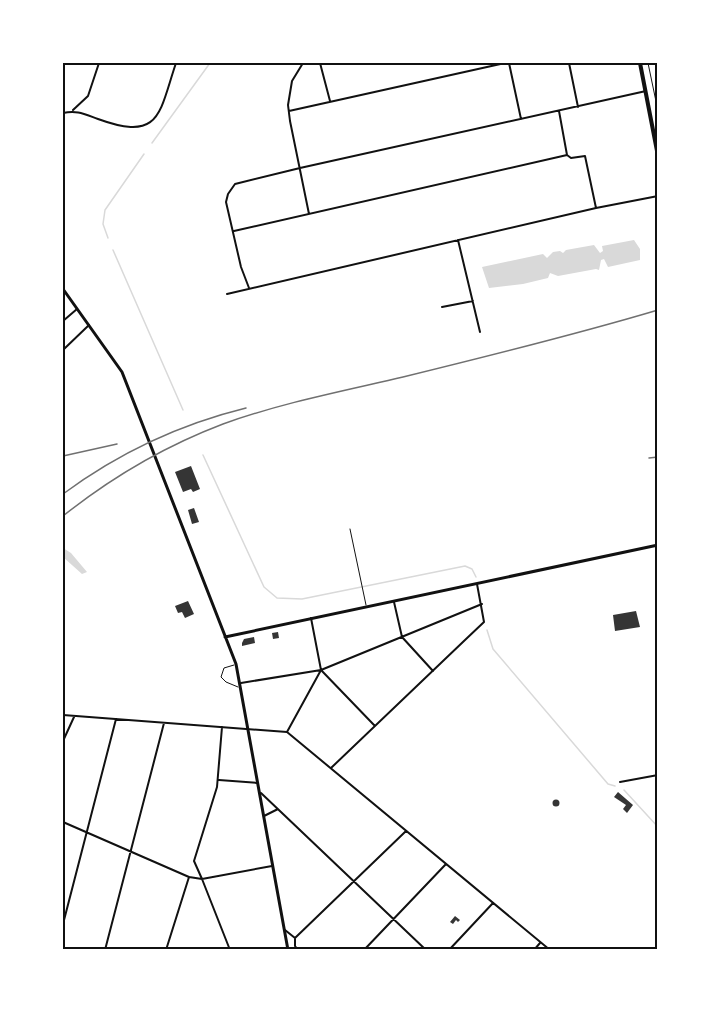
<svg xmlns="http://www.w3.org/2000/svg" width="721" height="1013" viewBox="0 0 721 1013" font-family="Quicksand,sans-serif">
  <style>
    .water { fill: #d9d9d9 }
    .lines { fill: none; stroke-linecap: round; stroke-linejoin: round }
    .stream { stroke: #d9d9d9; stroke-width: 1.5 }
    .building { fill: #353535 }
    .path { stroke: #111; stroke-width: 1 }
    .service { stroke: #111; stroke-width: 1 }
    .minor { stroke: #111; stroke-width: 2 }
    .tertiary { stroke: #111; stroke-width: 3 }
    .primary { stroke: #111; stroke-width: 4 }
    .tram { stroke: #707070; stroke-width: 1.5 }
    .rail { stroke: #707070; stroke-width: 1.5 }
    .neatline { fill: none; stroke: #111; stroke-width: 2 }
  </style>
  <rect width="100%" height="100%" fill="#fff"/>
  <path class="water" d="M634 240 640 249V260L608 267 604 259 601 260 599 270 596 269 558 276 550 273 548 278 523 284 489 288 482 267 543 254 547 258 553 252 560 251 563 253 566 250 594 245 600 253 603 251 602 246Z
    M63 548 71 553 87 572 82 574 63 557Z"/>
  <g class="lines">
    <path class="stream" d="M152 143 210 63
      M108 238 103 224 105 210 144 154
      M113 250 183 410
      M203 455 264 587 277 598 302 599 465 566 472 569 476 577
      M487 630 493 649 608 784 615 786
      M624 790 658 827"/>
  </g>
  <path class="building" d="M191 466 200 489 193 492 191 489 183 492 175 472Z
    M194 508 199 522 192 524 188 510Z
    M188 601 194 614 185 618 182 612 178 613 175 606Z
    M636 611 640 627 615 631 613 615Z
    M278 632 279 638 273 639 272 633Z
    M254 637 255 643 242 646V643L244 639Z
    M618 792 633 805 627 813 623 809 626 805 614 797Z
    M552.5 803a3.5 3.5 0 1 1 7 0a3.5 3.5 0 1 1-7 0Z
    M455 916 460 920 458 922 456 920 453 924 450 922Z"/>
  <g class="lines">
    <path class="path" d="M648 63 658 111"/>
    <path class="service" d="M350 529 366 605
      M234 665 224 668 221 677 226 682 238 687"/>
    <path class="minor" d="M303 63 292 81 288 105 290 121 309 214
      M320 63 330 101
      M509 63 521 119
      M569 63 578 107
      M73 110 88 96 99 63
      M289 111 505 63
      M559 111 567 155
      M63 113C77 110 84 114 98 119 161 142 159 113 176 63
      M567 155 571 158 585 156 596 208
      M234 231 567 155
      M458 240 480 332
      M249 288 241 267 226 202 228 194 235 184 300 168 646 91
      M227 294 596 208 658 196
      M442 307 473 301
      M63 321 77 309
      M63 350 89 325
      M394 602 402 637 433 671
      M311 618 321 670 374 725
      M241 683 321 670 482 604
      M63 715 287 732 550 950
      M287 732 321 670
      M63 741 74 717
      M331 768 465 640 484 622 477 584
      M219 780 258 783
      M620 782 658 775
      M261 793 426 950
      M264 816 278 809
      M63 822 189 877
      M63 924 116 719
      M285 930 295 938 406 831
      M295 939V946L298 950
      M105 950 164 723
      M166 950 189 877 202 879 194 861 217 787 222 727
      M230 950 202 879 272 866
      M364 950 446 864
      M449 950 493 903
      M534 950 540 943"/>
    <path class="tertiary" d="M63 289 122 372 236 664 288 950
      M225 637 658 545"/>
    <path class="primary" d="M640 63 658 156"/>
    <path class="tram" d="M649 458 658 457"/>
    <path class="rail" d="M63 456 117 444
      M63 494C117 454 181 424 246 408
      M63 516C112 477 165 446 223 424 281 403 343 391 403 377 489 356 574 335 658 310"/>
  </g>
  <rect width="721" height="1013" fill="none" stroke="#ffffff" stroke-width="129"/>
  <rect x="64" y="64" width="592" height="884" class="neatline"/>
</svg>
